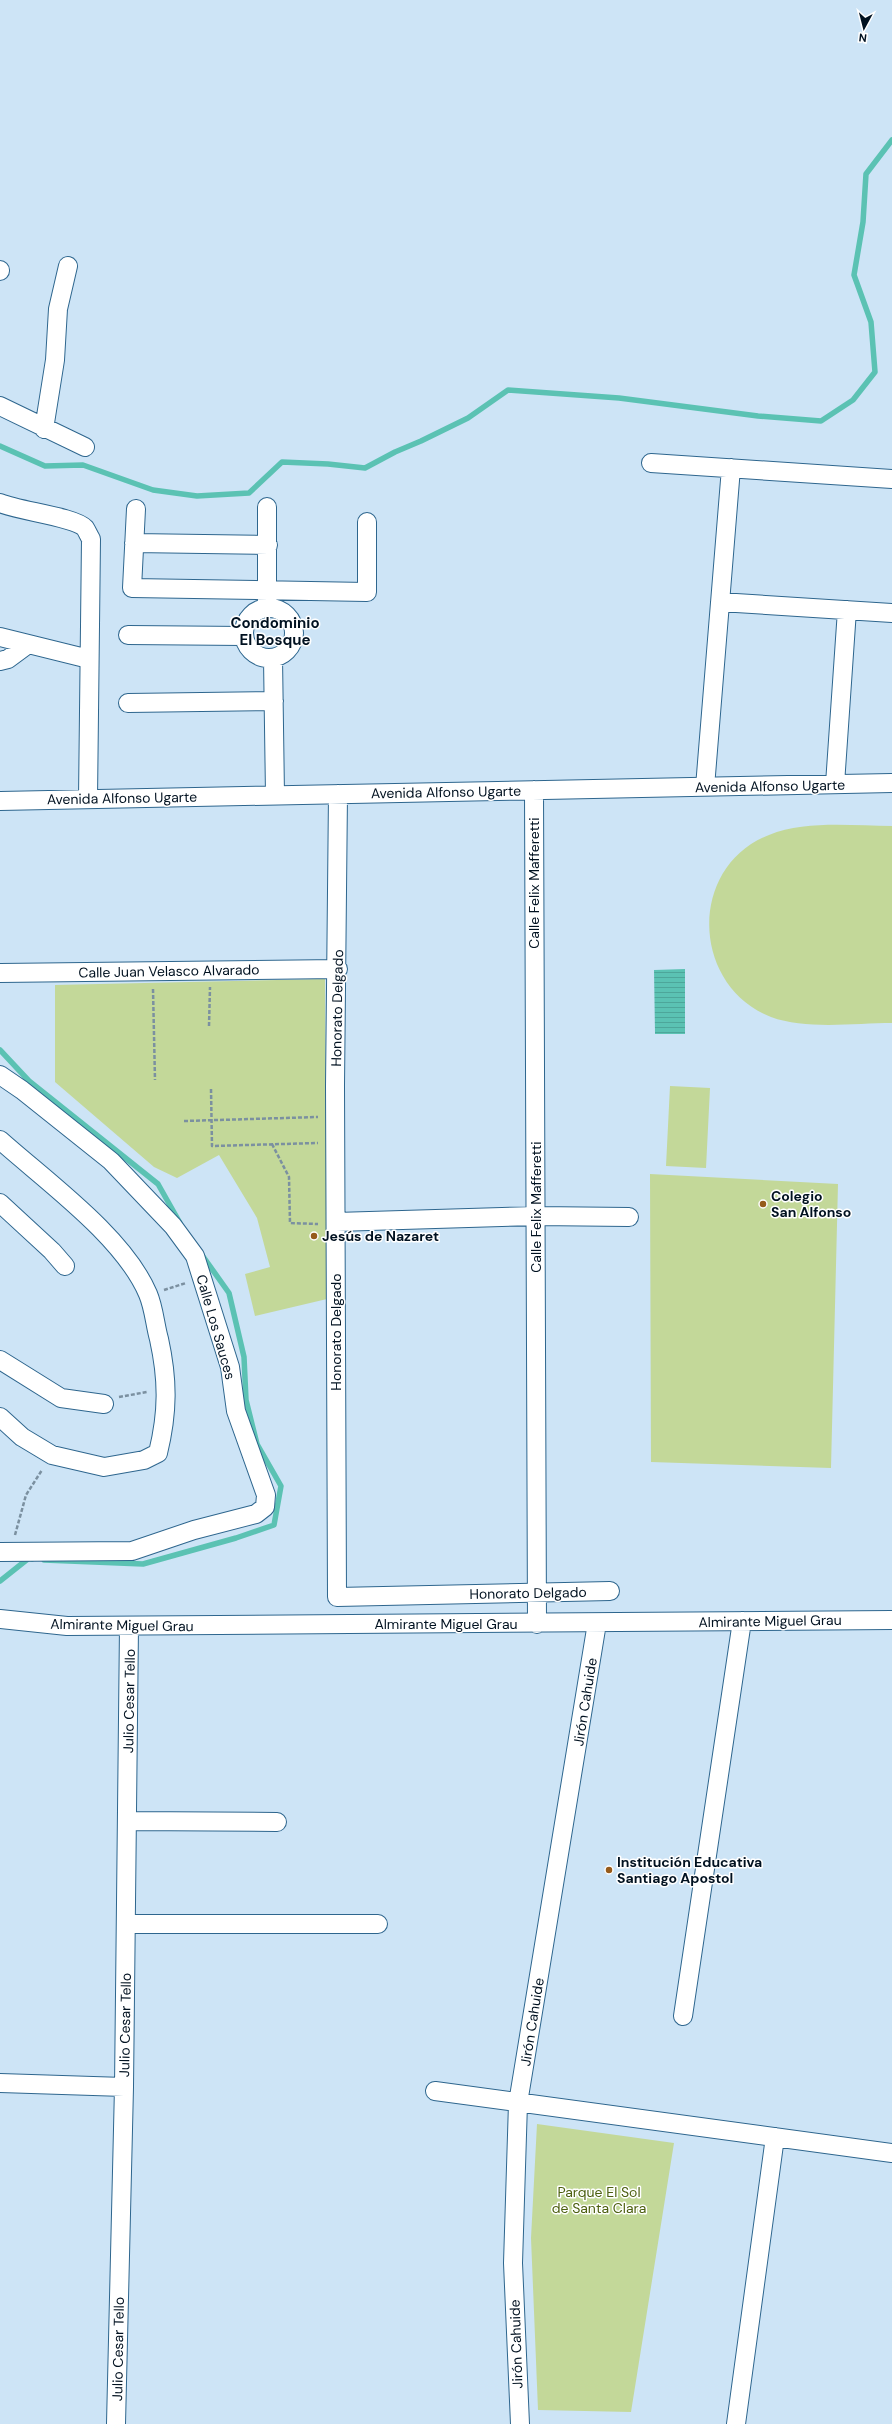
<svg xmlns="http://www.w3.org/2000/svg" width="892" height="2424" viewBox="0 0 892 2424" font-family="'DM Sans',sans-serif">
  <style>
    .green { fill: #c3d899 }
    .water { fill: url(#water-rules) }
    .lines { fill: none; stroke-linecap: round; stroke-linejoin: round }
    .stream { stroke: #5bc2b3; stroke-width: 5.5 }
    .minor-casing { stroke: #2e668e; stroke-width: 20 }
    .path { stroke: #7b90a0; stroke-width: 2.5; stroke-dasharray: 4 2; stroke-linecap: butt }
    .minor { stroke: #fff; stroke-width: 18 }
    .poi-dot { fill: #965b1b; stroke: #fff; stroke-width: 1.5 }
    .labels { text-anchor: middle; dominant-baseline: central; stroke-width: 3; stroke-linejoin: round; paint-order: stroke }
    .street-label { font-size: 14px; fill: #001120; stroke: #fff }
    .poi-label { font-size: 14px; font-weight: bold; fill: #001120; stroke: #fff; text-anchor: start }
    .park-label { font-size: 14px; fill: #4c5f0f; stroke: #fff }
    .neighbourhood-label { font-size: 15px; font-weight: bold; fill: #001120; stroke: #fff }
  </style>
  <defs>
    <pattern id="water-rules" width="6" height="5" patternUnits="userSpaceOnUse"><rect width="6" height="5" fill="#5bc2b3"/><path d="M0 2.5h6" fill="none" stroke="#4da69a"/></pattern>
  </defs>
  <rect width="100%" height="100%" fill="#cde4f6"/>
  <path class="green" d="M892 826V1023C855 1023 806 1030 771 1017 691 986 687 867 769 835 806 820 853 826 892 826Z
    M325 979 327 1299 255 1316 245 1274 270 1267 257 1218 219 1155 177 1178 154 1167 55 1082V985Z
    M670 1086 710 1088 706 1168 666 1166Z
    M650 1174 838 1184 831 1468 651 1462Z
    M537 2124 674 2143 631 2412 538 2410 531 2238Z"/>
  <path class="water" d="M685 969V1034H655L654 970Z"/>
  <g class="lines">
    <path class="stream" d="M0 446 45 466 83 465 153 490 197 496 249 493 282 462 328 464 365 468 395 452 421 441 468 418 508 390 619 398 758 416 821 421 853 400 875 372 871 322 854 275 863 222 866 174 892 140
      M0 1050 29 1081 158 1184 180 1223
      M44 1560 143 1564 236 1538 274 1525 281 1486 257 1444 246 1400 244 1357 229 1293 202 1255
      M0 1581 29 1558 32 1559"/>
    <g class="minor-casing">
      <path id="minor" d="M0 271V270
        M0 406 85 447
        M44 429 55 360 58 309 68 266
        M651 463 892 479
        M0 503C19 511 75 517 85 528 87 531 89 536 91 539L88 799
        M267 507V601
        M136 509 132 588 367 592V522
        M134 543 268 545
        M720 602 892 613
        M244 633a25 25 0 1 1 50 0a25 25 0 1 1-50 0Z
        M128 635 244 636
        M0 637 89 659
        M273 658 275 795
        M0 661 8 659 27 645
        M128 703 274 701
        M835 784 847 610
        M705 787 731 468
        M534 790 537 1624
        M338 794 335 1086 337 1597 610 1591
        M0 801 892 783
        M0 973 338 969
        M0 1075 22 1090 111 1161 173 1226 195 1256 230 1367 236 1411 266 1495 265 1507 256 1514 194 1530 132 1551 0 1552
        M0 1140C47 1182 124 1237 148 1294 154 1308 155 1325 159 1339 168 1380 168 1412 158 1453L144 1460 104 1467 52 1455 22 1437 0 1417
        M0 1203 52 1251 65 1266
        M336 1222 536 1216 629 1217
        M0 1360 61 1398 104 1404
        M0 1619 67 1626 892 1620
        M127 1821 277 1822
        M126 1924H378
        M683 2016 742 1621
        M0 2083 124 2087
        M435 2091 892 2153
        M116 2424 124 2087 129 1626
        M520 2424 513 2263 518 2103 597 1623
        M736 2424 775 2137"/>
    </g>
    <path class="path" d="M153 989 155 1080
      M209 1026 210 987
      M211 1089 212 1146 318 1143
      M184 1121 318 1117
      M272 1144 289 1177 290 1223 318 1224
      M164 1290 186 1283
      M119 1397 147 1392
      M15 1535 26 1495 42 1470"/>
    <use href="#minor" class="minor"/>
  </g>
  <g class="poi-dot">
    <circle cx="763" cy="1204" r="4"/>
    <circle cx="314" cy="1236" r="4"/>
    <circle cx="609" cy="1870" r="4"/>
  </g>
  <g class="labels">
    <g class="street-label">
      <text transform="translate(770 786) rotate(-1)">Avenida Alfonso Ugarte</text>
      <text transform="translate(446 792) rotate(-1)">Avenida Alfonso Ugarte</text>
      <text transform="translate(122 798) rotate(-1)">Avenida Alfonso Ugarte</text>
      <text transform="translate(534 883) rotate(-90)">Calle Felix Mafferetti</text>
      <text transform="translate(169 971) rotate(-1)">Calle Juan Velasco Alvarado</text>
      <text transform="translate(337 1008) rotate(-89)">Honorato Delgado</text>
      <text transform="translate(536 1207) rotate(-90)">Calle Felix Mafferetti</text>
      <text transform="translate(216 1327) rotate(74)">Calle Los Sauces</text>
      <text transform="translate(336 1332) rotate(-90)">Honorato Delgado</text>
      <text transform="translate(528 1593) rotate(-1)">Honorato Delgado</text>
      <text transform="translate(770 1621) rotate(-1)">Almirante Miguel Grau</text>
      <text x="446" y="1624">Almirante Miguel Grau</text>
      <text transform="translate(122 1625) rotate(1)">Almirante Miguel Grau</text>
      <text transform="translate(129 1701) rotate(-89)">Julio Cesar Tello</text>
      <text transform="translate(585 1702) rotate(-81)">Jirón Cahuide</text>
      <text transform="translate(532 2022) rotate(-81)">Jirón Cahuide</text>
      <text transform="translate(125 2025) rotate(-89)">Julio Cesar Tello</text>
      <text transform="translate(516 2344) rotate(-92)">Jirón Cahuide</text>
      <text transform="translate(118 2349) rotate(-89)">Julio Cesar Tello</text>
    </g>
    <g class="poi-label">
      <text x="771" y="1196">Colegio<tspan x="771" dy="16">San Alfonso</tspan></text>
      <text x="322" y="1236">Jesús de Nazaret</text>
      <text x="617" y="1862">Institución Educativa<tspan x="617" dy="16">Santiago Apostol</tspan></text>
    </g>
    <g class="park-label">
      <text x="599" y="2192">Parque El Sol<tspan x="599" dy="16">de Santa Clara</tspan></text>
    </g>
    <g class="neighbourhood-label">
      <text x="275" y="623">Condominio<tspan x="275" dy="17">El Bosque</tspan></text>
    </g>
  </g>
  <g transform="translate(864 28) rotate(187)" stroke="#ffffff" stroke-width="3" paint-order="stroke">
  <path d="M0-3L7 15L0 10L-7 15Z" fill="#001120"/>
  <text y="-6" font-size="11" font-weight="bold" text-anchor="middle" fill="#001120">N</text>
  </g>
</svg>
